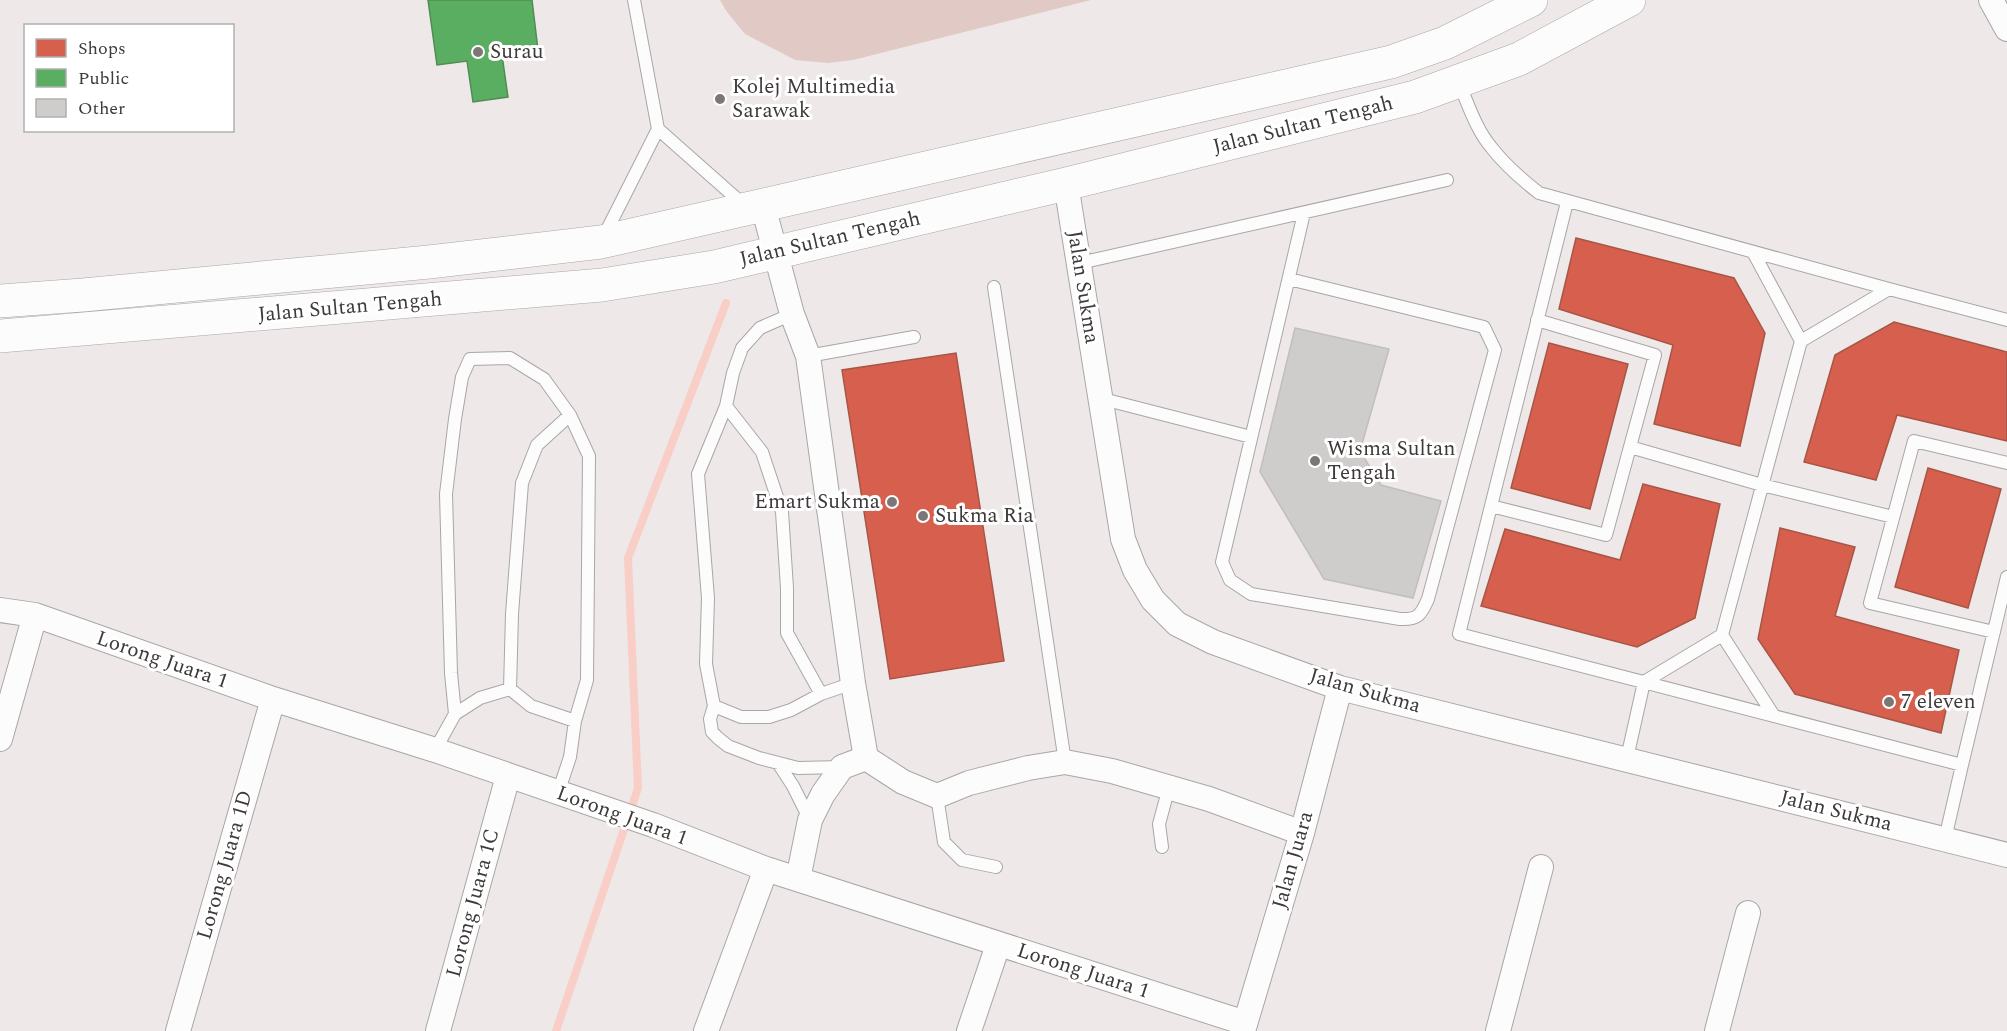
<svg xmlns="http://www.w3.org/2000/svg" width="2007" height="1031" viewBox="0 0 2007 1031" font-family="Spectral,serif">
  <style>
    .green { fill: #e1cac5 }
    .shops { fill: #d6604d; stroke: #a85547; stroke-width: 1.5 }
    .public { fill: #5aae61; stroke: #518b55; stroke-width: 1.5 }
    .lines { fill: none; stroke-linecap: round; stroke-linejoin: round }
    .stream { stroke: #f8cec7; stroke-width: 8 }
    .building { fill: #cecdcb; stroke: #c0bfbe; stroke-width: 1.5 }
    .service-casing { stroke: #a9a6a5; stroke-width: 14 }
    .minor-casing { stroke: #a9a6a5; stroke-width: 26 }
    .secondary-casing { stroke: #a9a6a5; stroke-width: 34 }
    .service { stroke: #fcfcfc; stroke-width: 12 }
    .minor { stroke: #fcfcfc; stroke-width: 24 }
    .secondary { stroke: #fcfcfc; stroke-width: 33 }
    .poi-dot { fill: #7b7776; stroke: #fff; stroke-width: 2 }
    .labels { text-anchor: middle; dominant-baseline: central; stroke-width: 6; stroke-linejoin: round; paint-order: stroke }
    .poi-label { font-size: 21px; fill: #3d3a39; stroke: #fff; text-anchor: start }
    .street-label { font-size: 21px; fill: #3d3a39; stroke: #fff }
  </style>
  <rect width="100%" height="100%" fill="#eee9e8"/>
  <path class="green" d="M720 0H1091L853 60 828 63 795 60 745 34 727 12Z"/>
  <path class="shops" d="M1576 238 1734 278 1765 333 1740 446 1654 424 1673 345 1559 309Z
    M1894 322 2007 352V441L1897 415 1876 480 1804 462 1835 355Z
    M1549 343 1628 364 1590 509 1511 488Z
    M956 353 1004 661 890 679 842 370Z
    M1928 468 2001 489 1968 608 1895 587Z
    M1643 484 1720 504 1695 618 1637 647 1481 606 1505 529 1620 560Z
    M1780 528 1855 547 1835 616 1959 650 1941 733 1795 694 1758 639Z"/>
  <path class="public" d="M428 0H532L538 50 502 55 508 97 473 102 467 61 437 65Z"/>
  <g class="lines">
    <path class="stream" d="M556 1031 638 788 628 558 726 303"/>
  </g>
  <path class="building" d="M1295 328 1389 349 1360 451 1381 485 1441 501 1413 598 1324 579 1260 472Z"/>
  <g class="lines">
    <g class="service-casing">
      <path id="service" d="M1459 83C1468 104 1476 129 1491 147 1505 165 1521 179 1539 193L1889 289
        M658 129 745 206
        M1567 202 1459 634 1962 765 2007 577
        M604 236 658 129 634 0
        M1080 263 1447 180
        M1289 279 1484 327 1495 350 1428 599C1421 615 1418 620 1400 619L1251 594 1230 580 1222 562 1304 213
        M994 287 1065 762
        M792 314 760 328 742 348 733 373 726 406 698 474 708 598 706 664 714 706 710 719 712 732 718 738 728 746 759 758 798 768 842 767
        M1801 341 1889 289 2007 320
        M808 356 914 337
        M1099 398 1251 437
        M726 406 762 452 782 512 787 588V633L821 694
        M1630 447 1762 485 1893 517
        M1491 506 1606 535 1655 355 1537 320
        M1994 632 1870 603 1914 441 2007 463
        M1722 635 1774 716
        M510 689 512 614 522 483 537 445 570 415
        M714 706 741 717H769L791 710 821 694 853 683
        M435 750 455 714 480 698 510 689 531 706 575 721 587 680 589 456 570 415 544 379 510 358 470 359 462 377 455 419 446 494 451 673 455 714
        M1627 758 1644 682 1722 635 1801 341 1753 252
        M778 763 793 786 810 820
        M558 793 570 757 575 721
        M937 796 944 842 962 860 996 867
        M1945 839 1962 765
        M1162 847 1159 824 1169 787"/>
    </g>
    <g class="minor-casing">
      <path id="minor" d="M1991 0 2007 29
        M1066 184 1123 539 1135 570 1153 600 1177 624 1213 642 1340 688 2007 855
        M763 206 792 314 808 356 853 683 866 758 903 782 937 796 969 783 1028 768 1065 762 1112 771 1209 799 1302 833
        M0 610 35 615 273 699 435 750 653 825 766 869 1245 1023
        M0 739 35 615
        M798 879 810 820 823 794 842 767 866 758
        M178 1031 273 699
        M438 1031 508 776
        M706 1031 766 869
        M969 1031 998 945
        M1243 1031 1302 833 1340 688
        M1498 1031 1541 867
        M1717 1031 1748 913"/>
    </g>
    <g class="secondary-casing">
      <path id="secondary" d="M0 301 83 295 429 262 601 242 1391 62 1445 43 1531 0
        M0 336 602 285 714 267 1066 184 1415 97 1519 59 1629 0"/>
    </g>
    <use href="#service" class="service"/>
    <use href="#minor" class="minor"/>
    <use href="#secondary" class="secondary"/>
  </g>
  <g class="poi-dot">
    <circle cx="478" cy="52" r="6"/>
    <circle cx="720" cy="99" r="6"/>
    <circle cx="1315" cy="461" r="6"/>
    <circle cx="892" cy="502" r="6"/>
    <circle cx="923" cy="516" r="6"/>
    <circle cx="1889" cy="702" r="6"/>
  </g>
  <g class="labels">
    <g class="poi-label">
      <text x="490" y="52">Surau</text>
      <text x="732" y="87">Kolej Multimedia<tspan x="732" dy="24">Sarawak</tspan></text>
      <text x="1327" y="449">Wisma Sultan<tspan x="1327" dy="24">Tengah</tspan></text>
      <text x="880" y="502" text-anchor="end">Emart Sukma</text>
      <text x="935" y="516">Sukma Ria</text>
      <text x="1901" y="702">7 eleven</text>
    </g>
    <g class="street-label">
      <text transform="translate(1303 125) rotate(-14)">Jalan Sultan Tengah</text>
      <text transform="translate(830 239) rotate(-13)">Jalan Sultan Tengah</text>
      <text transform="translate(1083 287) rotate(81)">Jalan Sukma</text>
      <text transform="translate(350 307) rotate(-5)">Jalan Sultan Tengah</text>
      <text transform="translate(162 660) rotate(19)">Lorong Juara 1</text>
      <text transform="translate(1365 691) rotate(16)">Jalan Sukma</text>
      <text transform="translate(1836 811) rotate(14)">Jalan Sukma</text>
      <text transform="translate(622 816) rotate(20)">Lorong Juara 1</text>
      <text transform="translate(1293 860) rotate(-74)">Jalan Juara</text>
      <text transform="translate(225 865) rotate(-74)">Lorong Juara 1D</text>
      <text transform="translate(473 903) rotate(-75)">Lorong Juara 1C</text>
      <text transform="translate(1083 971) rotate(18)">Lorong Juara 1</text>
    </g>
  </g>
  <rect x="24" y="24" width="210" height="108" fill="#ffffff" stroke="#b1b0b0" stroke-width="1.5"/>
  <rect x="36" y="39" width="30" height="18" fill="#d6604d" stroke="#b1b0b0" stroke-width="1.5"/>
  <text x="78" y="54" font-size="18" fill="#3d3a39">Shops</text>
  <rect x="36" y="69" width="30" height="18" fill="#5aae61" stroke="#b1b0b0" stroke-width="1.5"/>
  <text x="78" y="84" font-size="18" fill="#3d3a39">Public</text>
  <rect x="36" y="99" width="30" height="18" fill="#cecdcb" stroke="#b1b0b0" stroke-width="1.5"/>
  <text x="78" y="114" font-size="18" fill="#3d3a39">Other</text>
</svg>
